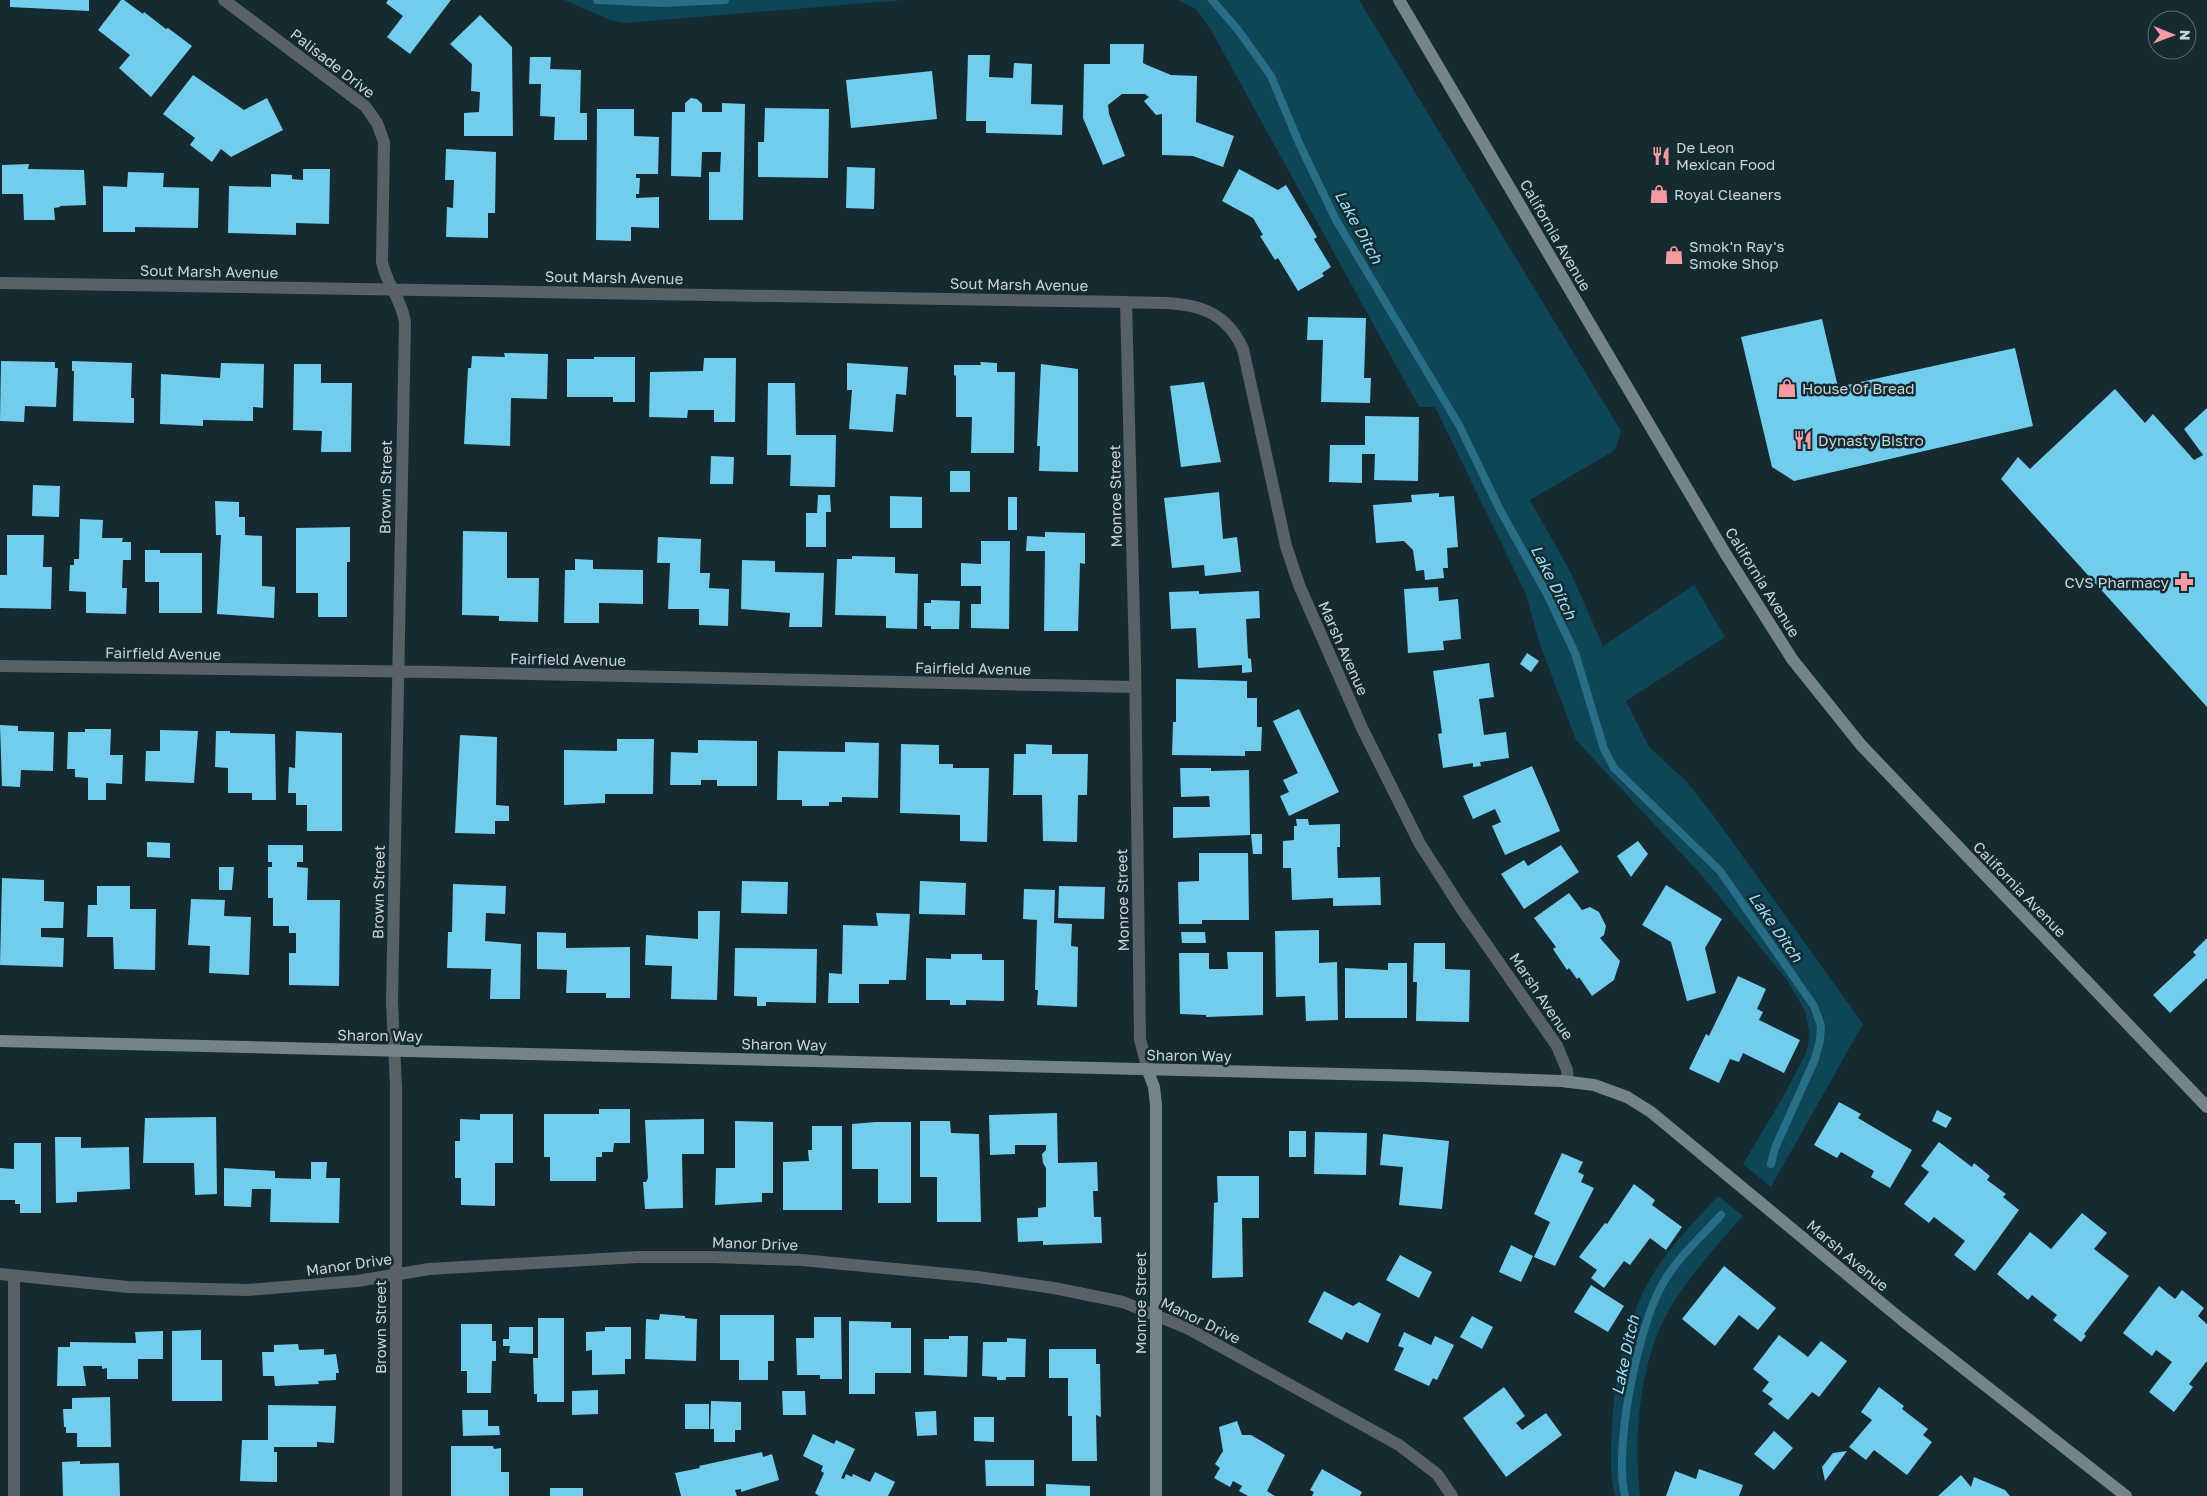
<svg xmlns="http://www.w3.org/2000/svg" width="2207" height="1496" viewBox="0 0 2207 1496" font-family="'Golos Text',sans-serif">
  <style>
    .green { fill: #0e4657 }
    .lines { fill: none; stroke-linecap: round; stroke-linejoin: round }
    .stream { stroke: #276e86; stroke-width: 8 }
    .building { fill: #72cded }
    .street { stroke: #586266; stroke-width: 12 }
    .secondary { stroke: #74848a; stroke-width: 12 }
    .labels { text-anchor: middle; dominant-baseline: central; stroke-width: 5; stroke-linejoin: round; paint-order: stroke }
    .street-label { font-size: 15px; fill: #c8d4d9; stroke: #152a31 }
    .poi-label { font-size: 15px; fill: #c8d4d9; stroke: #152a31; text-anchor: start }
    .water-label { font-size: 16px; font-style: italic; fill: #9bdff9; stroke: #152a31 }
  </style>
  <rect width="100%" height="100%" fill="#152a31"/>
  <path class="green" d="M564 0H904L625 23 610 20Z
    M1178 0H1359L1621 431 1615 450 1530 500 1571 573 1603 646 1694 585 1725 637 1626 701 1649 747 1686 781 1713 815 1863 1024 1771 1187 1743 1164 1783 1097 1806 1053 1810 1035 1805 1011 1787 980 1704 878 1576 740 1539 642 1526 594 1435 407H1419L1211 30 1196 9Z
    M1718 1196 1743 1216C1714 1249 1673 1293 1657 1335 1638 1385 1634 1443 1640 1496H1615C1609 1473 1611 1448 1612 1424 1615 1380 1623 1335 1642 1295 1659 1257 1690 1226 1718 1196Z"/>
  <g class="lines">
    <path class="stream" d="M597 0 662 3 725 0
      M1212 0 1238 30 1271 76 1299 143 1336 220 1459 425 1500 510 1547 594 1575 653 1604 749 1614 768 1720 871 1814 1006 1821 1026 1820 1040 1815 1059 1775 1148 1771 1164
      M1625 1496C1613 1449 1638 1327 1662 1285 1676 1259 1701 1237 1721 1215"/>
  </g>
  <path class="building" d="M10 0H89V11L10 7Z
    M121 0H124L143 14 144 12 166 29 168 28 192 46 151 97 119 68 130 55 98 30Z
    M388 0H451L410 54 387 37 403 16 386 3Z
    M480 15 512 47 513 136H464V113L479 112 480 92 471 91 472 64 450 44Z
    M1110 44H1144L1143 63 1147 65 1171 75 1197 76 1196 122 1234 136 1223 167 1193 156 1162 155V114L1156 115 1144 101 1149 97 1145 94H1122L1108 105 1109 114 1125 156 1103 165 1083 118 1084 64H1110Z
    M968 55H990L989 77 1013 78 1014 63 1032 64 1031 104 1063 105 1062 135 986 133V121H966Z
    M530 57H551L550 69 581 70 580 113H587V140H554L555 117 540 116 541 84H529Z
    M932 71 937 119 851 128 846 80Z
    M193 75 244 110 267 98 283 130 231 157 221 149 212 162 190 145 195 138 163 114Z
    M691 98 697 99 702 104V112H722V103L745 104 743 220H709V172H720L721 152H702L701 177 671 176 672 112H685V103Z
    M765 108 829 109 828 178 758 177V142H764Z
    M597 109H634V136L659 137 658 174H636V178H640L639 194H636V198L659 197V228L631 227V241L596 240Z
    M446 149 496 152 495 213H488V238L446 237 447 207 453 208 454 180H445Z
    M29 164 28 169 84 170 86 205 60 206V207L54 208 55 220H24L23 194H2V165Z
    M847 167 875 168 874 209 846 208Z
    M303 169H330L329 224 296 223V235L228 233 229 186 271 187V174L292 175V179L303 180Z
    M1239 169 1278 190 1286 185 1317 237 1314 239 1331 267 1322 273 1324 276 1298 291 1278 258 1275 260 1260 236 1263 235 1253 218 1222 201Z
    M128 172 164 173 163 187 199 188 198 228 135 227V232H103V186L127 187Z
    M1308 317 1366 318 1364 378H1371L1370 403 1321 402 1323 340H1307Z
    M1822 319 1838 387 2015 348 2033 426 1794 481 1772 467 1741 337Z
    M504 353 548 354 547 399 511 398 510 446 464 444 468 368H471L472 356 505 357Z
    M594 357H635V402H613V397H567V359H594Z
    M704 358H736L735 422H714V410H688L687 418 649 417 650 372 703 371Z
    M1 361 55 362V368H58L56 407 25 406 24 422 0 421Z
    M72 361 132 363 131 398H134V423L73 421 74 371H72Z
    M980 362 997 363V372H1015L1014 453H971L972 417H956V376L954 375V365H981Z
    M221 363 264 364 263 408 253 407V421L203 420V426L160 424 161 374 220 378Z
    M847 363 908 367 906 395 896 394 893 432 849 429 852 390H847Z
    M294 364H321V383H352L351 452H321L322 431 293 430Z
    M1041 364 1078 369V472L1039 471 1040 446H1037Z
    M1204 382 1221 462 1181 467 1170 386Z
    M768 383H795L796 435H836L835 487 790 486 791 455H767Z
    M2115 389 2145 423 2153 414 2194 460 2203 455 2184 429 2207 408V707L2001 479 2018 457 2030 469Z
    M1365 416 1419 417 1418 481 1374 480 1375 454H1362V483L1329 482 1330 445H1365Z
    M711 456 734 457 733 484H710Z
    M950 471H970V492H950Z
    M33 485 60 486 59 517 32 516Z
    M1219 492 1223 539 1237 537 1241 572 1205 576 1204 565 1172 568 1164 498Z
    M1439 493V497L1454 496 1458 547 1447 548 1448 568H1443L1444 578 1425 580 1424 570 1416 571 1413 550 1404 541 1376 543 1373 505 1412 502 1411 495Z
    M818 495H830L831 512H826V547H806V513H817Z
    M890 496 922 497V528H890Z
    M1008 497H1017V530H1008Z
    M215 501 239 502V517H245V535L262 536V586L275 587 274 618 217 614 221 535H216Z
    M80 519 103 520 102 538H123L122 542H131V560H123L122 588H127L126 614 86 613V592L69 591 70 565H74V559H79Z
    M350 527V562H347V617H318V593H296V528Z
    M463 531 507 532V578H539L538 622 499 621V616L462 615Z
    M1045 532 1085 533V564L1080 563 1078 631H1044L1045 551H1026L1027 536 1045 537Z
    M7 535H44L43 567H52L51 609 0 608V575H7Z
    M658 537 701 539 700 573H710L709 588 729 589 728 626 699 625V609H668L670 563H657Z
    M981 541H1010L1009 629 971 628V604H981V586H961V563L981 564Z
    M145 550H160V553H202V613H159V582H145Z
    M852 556 895 557V573L918 574 917 629 886 628V616L835 615 837 559H852Z
    M575 559 593 560V569L643 570V604L599 603V623H564L565 570H575Z
    M742 560 775 561V572L824 573 822 627H789L790 613 741 609Z
    M1438 587 1439 601 1458 599 1461 639 1443 641 1444 650 1408 653 1404 589Z
    M1199 591V594L1259 591 1260 618 1246 619 1248 658 1251 659 1252 672 1242 673V665L1198 668 1196 628 1171 629 1169 592Z
    M931 600 960 601 959 629H931V626H924V603H931Z
    M1527 653 1539 661 1531 672 1520 664Z
    M1489 663 1494 697 1479 699 1484 735 1506 732 1509 758 1480 762 1481 766 1473 767V763L1443 768 1438 734 1442 733 1433 671Z
    M1176 679 1247 681V698H1257V727H1262L1261 751H1245V756L1172 755 1173 722H1176Z
    M1299 709 1339 792 1289 816 1280 796 1289 792 1283 780 1298 773 1273 721Z
    M0 725 18 726V731L54 732 53 771 21 770 20 787 2 786Z
    M85 729H111L110 755H123L122 784 106 783V800H88V778L75 777V769H67L68 732H85Z
    M160 730 198 731 194 783 145 781 146 751H160Z
    M216 731H230V733L275 734 276 800H252V793H228V768L215 767Z
    M296 731 342 733V831H307V805H296V793H288L289 767 295 768Z
    M460 735 497 737 496 805 509 806V821H495V834L455 833Z
    M617 739H654L653 794H605V803L564 805V750L617 751Z
    M698 740 757 741V786H717V780H701V785H670L671 752 698 753Z
    M845 742 879 743 878 798 842 797V802H829V806H802V800H777L778 751 845 752Z
    M901 744 939 745V764H953V768H989L987 842 960 841V815L900 813Z
    M1026 744 1052 745V754H1088L1087 795H1078L1077 842 1043 841 1042 795H1013L1014 754H1026Z
    M1532 766 1560 831 1505 855 1492 826 1501 822 1495 809 1473 819 1463 796Z
    M1180 768H1211V771L1249 770 1250 835 1173 838V807H1210L1209 796 1181 797Z
    M1296 819H1308L1309 825 1340 824V847H1337L1338 878 1380 877 1381 905 1333 906V898L1292 900 1291 868H1283V841L1294 840V826H1297Z
    M1251 834H1262V854H1253Z
    M1638 841 1648 854 1631 877 1617 856Z
    M147 842 170 843V858L147 857Z
    M268 845H303V862H297V867L308 868 307 900H340L339 986 289 985V953H296V933H289V926H273V898H268V867H272V862H268Z
    M1561 845 1579 872 1524 909 1501 874 1524 860 1528 866Z
    M1199 853H1248L1249 920H1202V924H1179L1178 882 1199 881Z
    M219 867H234L232 890H219Z
    M2 878 44 880V901L64 902 63 928H41V937L64 938 63 967 0 965Z
    M742 881 788 882 787 914 741 913Z
    M920 881 966 883 965 915 919 914Z
    M453 884 506 886 505 914 486 913 485 941 521 944 520 999H490L491 969 447 968 448 932H452Z
    M1666 885 1722 919 1705 948 1716 993 1687 1001 1671 942 1642 925Z
    M97 886H130V909H156L155 970 114 969 113 937H87L88 905H97Z
    M1059 886 1105 887 1104 919 1058 918Z
    M1024 889 1055 890 1054 923 1072 924 1071 946 1078 947 1077 1007 1037 1005 1038 990H1035L1037 920 1023 919Z
    M1569 893 1582 910 1590 907 1599 912 1606 926 1604 935 1600 938 1620 961 1614 980 1592 996 1579 977 1577 979 1569 968 1567 970 1553 949 1556 947 1534 918Z
    M191 899 225 900 224 916 251 917 249 975 209 973 210 946 188 945Z
    M698 911H720L717 1000 671 999 672 966 645 965 646 935 698 939Z
    M876 913 910 914 906 980H889V984H859V1003H828L829 973 842 974 843 925 878 926Z
    M1319 930V963L1337 962 1338 1020 1306 1021 1305 996 1276 997 1275 931Z
    M537 932 566 933V948L630 947V998H606V993H566L567 970 537 969Z
    M1181 932H1205L1206 943H1182Z
    M2207 938V978L2170 1013 2153 995 2196 955 2193 952Z
    M1414 943H1445V969L1470 970 1469 1022 1416 1021 1417 982H1413Z
    M735 948 817 949 816 1003 766 1002V1006H757V997L734 996Z
    M1227 952H1263V1015L1206 1017V1015L1180 1014 1179 953H1209V969H1228Z
    M951 954H982V960H1004V1001L966 1000V1005H950V1000H926V958L951 959Z
    M1388 963H1407V1018H1345V968L1388 970Z
    M1738 976 1766 989 1757 1009 1763 1012 1759 1020 1800 1040 1784 1073 1743 1053 1739 1062 1730 1059 1719 1083 1689 1069 1706 1034 1709 1036Z
    M1839 1102 1861 1114 1858 1118 1912 1150 1890 1188 1871 1177 1874 1171 1841 1152 1837 1158 1814 1145Z
    M599 1109H630V1143H614L613 1152H602V1157H596V1181H550V1157H544V1114H599Z
    M1937 1110 1952 1118 1946 1128 1932 1121Z
    M1057 1113 1058 1163 1097 1162 1098 1191H1093L1094 1217H1101L1102 1243 1043 1245V1241L1018 1242 1017 1218 1038 1217V1208L1046 1207V1168L1043 1163 1042 1154 1046 1150V1145H1015V1154L990 1155 989 1115Z
    M480 1114H513V1163H495V1206L461 1205V1178H455V1141H460V1119L480 1120Z
    M216 1117 217 1194 195 1195 194 1163H143L145 1118Z
    M704 1119V1154H682L683 1208 645 1209 643 1182H646L648 1178 645 1120Z
    M735 1121 773 1122V1193H762V1202L715 1205 716 1168H735Z
    M920 1121H950L951 1133 979 1134 981 1222H937V1177H920Z
    M876 1122H911V1203H878V1169H852V1124Z
    M812 1126H842V1210H783V1162L809 1161 808 1150H812Z
    M1289 1131H1306V1157H1289Z
    M1315 1132 1367 1133 1366 1175 1314 1174Z
    M1383 1134 1449 1141 1442 1209 1399 1205 1403 1167 1380 1165Z
    M55 1137H81V1148L129 1147 130 1189 77 1192V1202L56 1203Z
    M1939 1142 1972 1167 1974 1163 1990 1176 1987 1180 2006 1194 2003 1197 2019 1210 1975 1271 1954 1255 1965 1241 1934 1217 1929 1223 1904 1204 1929 1172 1921 1166Z
    M14 1143H41V1213H20V1204H15V1200H0V1168L14 1169Z
    M1562 1153 1583 1162 1578 1172 1584 1175 1581 1182 1594 1188 1555 1266 1534 1257 1550 1222 1534 1214Z
    M311 1162H327L326 1178H340L339 1223 270 1222 271 1189H252L251 1207 224 1206V1168L275 1171V1178L311 1179Z
    M1217 1176H1259V1218H1242L1243 1277 1212 1278 1214 1203 1218 1202Z
    M1634 1184 1655 1200 1652 1205 1682 1227 1666 1250 1650 1238 1630 1265 1624 1261 1604 1288 1591 1278 1597 1270 1579 1257 1605 1223 1607 1224Z
    M2082 1213 2107 1233 2094 1249 2129 1276 2084 1334 2086 1336 2081 1342 2053 1320 2057 1315 2032 1295 2028 1300 1997 1274 2030 1232 2051 1249Z
    M1511 1245 1533 1256 1521 1282 1499 1272Z
    M1400 1255 1432 1272 1419 1298 1386 1280Z
    M1724 1266 1776 1308 1758 1330 1739 1315 1715 1346 1682 1319Z
    M1591 1285 1624 1306 1608 1332 1574 1312Z
    M2159 1286 2175 1299 2182 1290 2204 1308 2198 1316 2207 1324V1361L2189 1384 2193 1387 2174 1412 2149 1392 2172 1362 2156 1350 2152 1356 2123 1333Z
    M1324 1291 1353 1306 1359 1302 1381 1314 1368 1343 1346 1332 1342 1340 1308 1322Z
    M660 1314 685 1316V1318L697 1319 696 1361 645 1359 646 1319 659 1320Z
    M720 1315H774V1361H768V1380H739V1360H720Z
    M1472 1316 1493 1327 1482 1349 1460 1337Z
    M814 1317H841L842 1379H820V1375H797L796 1338H814Z
    M538 1318H564V1402H537V1394H534L533 1358H538Z
    M849 1321 891 1322V1328H911V1373H875V1394H849Z
    M461 1324H492V1341H496V1361H492L491 1393H467V1371H461Z
    M509 1327H533V1354L509 1353 510 1346H503V1339H509Z
    M605 1327H631V1359H625V1374L592 1375V1350L586 1351V1332L605 1331Z
    M201 1330V1360H222V1401H172V1331Z
    M163 1331V1359H138V1379H107V1368L102 1369V1366H83L86 1386H57L58 1347H70V1342L136 1343 135 1332Z
    M1404 1332 1431 1345 1435 1336 1454 1345 1437 1380 1433 1378 1429 1386 1394 1370 1404 1348 1398 1346Z
    M1779 1335 1808 1357 1821 1341 1847 1361 1819 1397 1812 1392 1788 1420 1768 1404 1773 1399 1762 1391 1769 1382 1753 1369Z
    M949 1336H968L967 1377 924 1375V1339H949Z
    M1007 1338 1026 1339 1025 1377H1006V1380H997V1377L982 1376 983 1342H1007Z
    M298 1344 299 1350 324 1349V1355L336 1354 339 1373H336V1380L318 1381 319 1384 275 1386 274 1376H263L262 1352H274V1345Z
    M1049 1349H1096V1364H1100L1101 1417 1096 1415 1097 1461H1072V1416H1068V1378H1049Z
    M1504 1387 1525 1416 1516 1423 1522 1430 1546 1413 1562 1435 1506 1477 1463 1418Z
    M1879 1387 1904 1406 1902 1409 1928 1429 1923 1435 1932 1442 1907 1475 1874 1450 1866 1460 1849 1447 1872 1420 1861 1412Z
    M598 1390V1414L572 1415V1391Z
    M782 1391H805L806 1415H783Z
    M110 1397 111 1447H77V1433H66V1427H64L63 1409H72V1398Z
    M711 1401 741 1402V1430H735V1442H714V1429H710Z
    M685 1404H709V1429H685Z
    M268 1405 336 1406 334 1443 317 1442V1447H274V1452H277V1482L240 1481 242 1440H268Z
    M462 1410H488V1426H499L500 1435 463 1436Z
    M936 1411 937 1435 917 1436 915 1412Z
    M974 1417H994V1442L974 1441Z
    M1237 1421 1242 1435H1251L1285 1455 1267 1491 1275 1496H1248L1239 1491 1242 1486 1233 1481 1230 1487 1214 1478 1220 1468 1215 1464 1223 1451 1219 1427Z
    M1774 1431 1793 1448 1774 1470 1754 1454Z
    M813 1434 834 1444 836 1440 855 1449 841 1478 844 1479 846 1474 852 1477 853 1474 870 1482 875 1472 895 1482 888 1496H819L815 1493 824 1473 821 1471 823 1466 803 1456Z
    M451 1446H493L494 1449 501 1448V1472H509V1496H451Z
    M1847 1451 1825 1481 1822 1467 1833 1453Z
    M762 1452 763 1457 772 1454 779 1480 741 1492V1489L735 1490 737 1496H681L675 1473 700 1468 699 1466Z
    M985 1460H1034V1486H986Z
    M80 1461V1464L119 1463 120 1496H63L62 1462Z
    M1322 1469 1362 1492 1360 1496H1312L1314 1492 1310 1490Z
    M1699 1469 1743 1485 1739 1496H1666L1675 1471 1696 1479Z
    M1961 1475 1971 1487 1974 1477 2005 1490 2010 1496H1938Z
    M1046 1484 1090 1486V1496H1046Z
    M550 1488H583V1496H550Z"/>
  <g class="lines">
    <path class="street" d="M224 0 365 106 377 123 384 142 382 262C387 286 401 297 405 322L392 1001 396 1087V1496
      M0 283 1126 302C1175 304 1220 297 1243 349L1286 546 1299 585 1362 728 1420 844 1461 908 1557 1046 1567 1070 1568 1082
      M1126 302 1135 659 1140 1039 1148 1071
      M0 666 435 672 1135 687
      M0 1274 128 1287 248 1290 357 1281 429 1269 638 1257H712L802 1260 978 1277 1054 1288 1123 1302 1189 1329 1399 1445 1437 1474 1452 1496
      M14 1496V1276"/>
    <path class="secondary" d="M1399 0 1725 553 1792 659 1861 745 2207 1107
      M0 1041 1422 1076 1562 1081 1594 1085 1627 1097 1651 1112 1902 1320 2126 1496
      M1148 1071 1154 1087 1156 1105V1496"/>
  </g>
  <defs>
    <g id="restaurant-bare" transform="scale(1.5)"><path d="M-5-6h1v4h1v-4h1v4h1v-4h1v5L-1.5 .5V6h-2V.5L-5-1ZM5-6V6H3V1.5H1.5Q1.5-4 5-6Z" fill="#f49aa3" stroke="#152a31" stroke-width="2.5" paint-order="stroke"/></g>
    <g id="shop-bare" transform="scale(1.5)"><path d="M-5-2.5h2.3a2.7 3.5 0 0 1 5.4 0H5L5.5 6h-11ZM-1.5-2.5h3a1.5 2.3 0 0 0-3 0Z" fill="#f49aa3" stroke="#152a31" stroke-width="2.5" paint-order="stroke"/></g>
    <g id="pharmacy-bare" transform="scale(1.5)"><path d="M-2-6h4v4h4v4h-4v4h-4v-4h-4v-4h4Z" fill="#f49aa3" stroke="#152a31" stroke-width="2.5" paint-order="stroke"/></g>
  </defs>
  <g fill-rule="evenodd">
    <use href="#restaurant-bare" x="1661" y="156"/>
    <use href="#shop-bare" x="1659" y="194"/>
    <use href="#shop-bare" x="1674" y="255"/>
    <use href="#shop-bare" x="1787" y="388"/>
    <use href="#restaurant-bare" x="1803" y="440"/>
    <use href="#pharmacy-bare" x="2184" y="582"/>
  </g>
  <g class="labels">
    <g class="street-label">
      <text transform="translate(333 63) rotate(38)">Palisade Drive</text>
      <text transform="translate(1556 235) rotate(60)">California Avenue</text>
      <text transform="translate(209 271) rotate(1)">Sout Marsh Avenue</text>
      <text transform="translate(614 277) rotate(1)">Sout Marsh Avenue</text>
      <text transform="translate(1019 284) rotate(1)">Sout Marsh Avenue</text>
      <text transform="translate(385 487) rotate(-89)">Brown Street</text>
      <text transform="translate(1115 496) rotate(-91)">Monroe Street</text>
      <text transform="translate(1763 582) rotate(58)">California Avenue</text>
      <text transform="translate(1344 648) rotate(66)">Marsh Avenue</text>
      <text transform="translate(163 653) rotate(1)">Fairfield Avenue</text>
      <text transform="translate(568 659) rotate(1)">Fairfield Avenue</text>
      <text transform="translate(973 668) rotate(1)">Fairfield Avenue</text>
      <text transform="translate(2020 889) rotate(46)">California Avenue</text>
      <text transform="translate(378 892) rotate(-89)">Brown Street</text>
      <text transform="translate(1122 900) rotate(-91)">Monroe Street</text>
      <text transform="translate(1542 996) rotate(56)">Marsh Avenue</text>
      <text transform="translate(380 1035) rotate(1)">Sharon Way</text>
      <text transform="translate(784 1044) rotate(1)">Sharon Way</text>
      <text transform="translate(1189 1055) rotate(1)">Sharon Way</text>
      <text transform="translate(755 1243) rotate(2)">Manor Drive</text>
      <text transform="translate(1848 1255) rotate(40)">Marsh Avenue</text>
      <text transform="translate(349 1264) rotate(-8)">Manor Drive</text>
      <text transform="translate(1140 1303) rotate(-90)">Monroe Street</text>
      <text transform="translate(1201 1320) rotate(26)">Manor Drive</text>
      <text transform="translate(380 1327) rotate(-90)">Brown Street</text>
    </g>
    <g class="poi-label">
      <text x="1676" y="147">De Leon<tspan x="1676" dy="17">Mexican Food</tspan></text>
      <text x="1674" y="194">Royal Cleaners</text>
      <text x="1689" y="246">Smok'n Ray's<tspan x="1689" dy="17">Smoke Shop</tspan></text>
      <text x="1802" y="388">House Of Bread</text>
      <text x="1818" y="440">Dynasty Bistro</text>
      <text x="2169" y="582" text-anchor="end">CVS Pharmacy</text>
    </g>
    <g class="water-label">
      <text transform="translate(1359 227) rotate(61)">Lake Ditch</text>
      <text transform="translate(1554 582) rotate(63)">Lake Ditch</text>
      <text transform="translate(1776 927) rotate(55)">Lake Ditch</text>
      <text transform="translate(1625 1355) rotate(-78)">Lake Ditch</text>
    </g>
  </g>
  <g transform="translate(2172 35) rotate(91)"><circle r="24" fill="#152a31" stroke="#5d6e74"/>
  <path d="M0-4L9 19L0 12L-9 19Z" fill="#f49aa3"/>
  <text y="-8" font-size="14" font-weight="bold" text-anchor="middle" fill="#c8d4d9">N</text>
  </g>
</svg>
